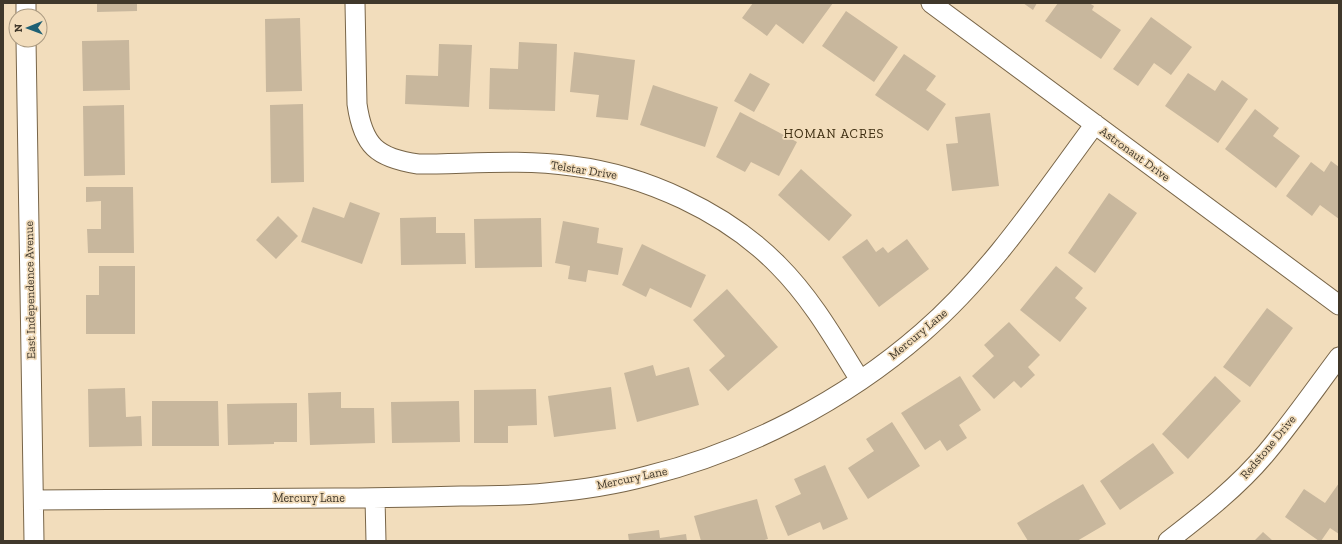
<svg xmlns="http://www.w3.org/2000/svg" width="1342" height="544" viewBox="0 0 1342 544" font-family="'Zilla Slab',serif">
  <style>
    .building { fill: #c8b79d }
    .lines { fill: none; stroke-linecap: round; stroke-linejoin: round }
    .minor-casing { stroke: #786548; stroke-width: 21 }
    .minor { stroke: #fff; stroke-width: 19 }
    .labels { text-anchor: middle; dominant-baseline: central; stroke-width: 3.5; stroke-linejoin: round; paint-order: stroke }
    .street-label { font-size: 12px; fill: #40382b; stroke: #f2ddbc }
    .neighbourhood-label { font-size: 13px; letter-spacing: 1px; fill: #3c2c0f; stroke: #f2ddbc }
  </style>
  <rect width="100%" height="100%" fill="#f2ddbc"/>
  <path class="building" d="M97 3H137V11L97 12Z
    M753 3H833L803 44 776 24 767 36 742 18Z
    M1023 3H1037L1033 10Z
    M1058 3H1089L1094 6 1092 10 1121 30 1101 59 1045 21Z
    M846 11 898 47 874 82 822 46Z
    M1151 17 1192 47 1171 75 1154 63 1138 86 1113 69Z
    M300 18 302 91 266 92 265 19Z
    M129 40 130 90 83 91 82 41Z
    M519 42 557 44 555 111 489 109 490 68 518 69Z
    M439 44 472 45 469 107 405 104 406 75 438 76Z
    M574 52 635 60 628 120 596 117 599 95 570 92Z
    M904 54 936 76 926 90 946 104 928 131 875 95Z
    M750 73 770 84 754 112 734 101Z
    M1188 73 1215 91 1222 80 1248 99 1218 143 1165 106Z
    M653 85 718 107 705 147 640 125Z
    M303 104 304 182 271 183 270 105Z
    M124 105 125 175 84 176 83 106Z
    M1255 109 1279 128 1273 136 1300 156 1276 188 1225 149Z
    M740 112 797 142 779 176 751 162 745 172 716 157Z
    M990 113 999 186 952 191 946 144 958 143 955 117Z
    M1331 161 1339 167V219L1320 205 1312 216 1286 196 1311 162 1324 172Z
    M801 169 852 215 829 241 778 195Z
    M86 187H133L134 253H88L87 229H101V201L86 202Z
    M1109 193 1137 213 1095 273 1068 253Z
    M350 202 380 213 362 264 301 242 313 207 344 218Z
    M278 216 298 236 276 259 256 240Z
    M436 217V233H465L466 264 401 265 400 218Z
    M541 218 542 267 475 268 474 219Z
    M563 221 599 228 597 243 623 248 618 275 588 270 586 282 568 279 570 266 555 263Z
    M867 239 876 252 883 247 888 253 907 239 929 269 879 307 842 257Z
    M642 244 706 275 691 308 650 288 646 297 622 285Z
    M99 266H135V334H86V295H99Z
    M1056 266 1083 288 1075 298 1087 308 1060 342 1020 310Z
    M727 289 778 347 728 391 709 370 725 356 693 320Z
    M1267 308 1293 328 1250 387 1223 367Z
    M1009 322 1040 355 1028 367 1035 375 1021 388 1014 381 994 399 972 376 994 356 984 345Z
    M653 365 656 376 689 367 699 405 637 422 624 373Z
    M960 376 981 410 959 425 967 438 947 451 940 440 925 450 901 413Z
    M1215 376 1241 401 1188 459 1162 434Z
    M611 387 616 429 554 437 548 396Z
    M125 388 126 417 141 416 142 446 89 447 88 389Z
    M536 389 537 425 508 426V443H474V390Z
    M341 392V408H374L375 443 310 445 308 393Z
    M152 401H218L219 446H152Z
    M459 401 460 442 392 443 391 402Z
    M297 403V442H274V444L228 445 227 404Z
    M892 422 920 466 868 499 848 468 874 451 866 439Z
    M1153 443 1174 473 1120 510 1100 481Z
    M825 465 848 519 823 530 820 522 788 536 775 506 801 494 794 479Z
    M1339 483V534L1330 528 1321 541H1319L1285 517 1304 489 1325 503Z
    M1083 484 1106 524 1077 541H1028L1017 523Z
    M757 499 768 539 761 541H701L694 516Z
    M659 530 660 538 686 534 687 541H629L628 534Z
    M1263 532 1273 541H1254Z"/>
  <g class="lines">
    <g class="minor-casing">
      <path id="minor" d="M26 3V16
        M355 3 357 104C363 146 377 158 418 164 468 164 521 159 572 166 645 175 726 212 778 265 812 299 835 340 860 380
        M931 3 1339 305
        M26 40 34 541
        M375 498 376 541
        M34 500C134 499 234 498 335 498 377 498 419 497 461 496 490 496 518 496 546 493 579 490 614 485 647 476 747 451 844 401 922 333 991 273 1041 197 1095 124
        M1168 541C1203 514 1239 486 1267 452 1292 422 1315 389 1339 357"/>
    </g>
    <use href="#minor" class="minor"/>
  </g>
  <g class="labels">
    <g class="street-label">
      <text transform="translate(1135 154) rotate(36)">Astronaut Drive</text>
      <text transform="translate(584 170) rotate(9)">Telstar Drive</text>
      <text transform="translate(30 290) rotate(-91)">East Independence Avenue</text>
      <text transform="translate(918 334) rotate(-40)">Mercury Lane</text>
      <text transform="translate(1268 447) rotate(-50)">Redstone Drive</text>
      <text transform="translate(632 478) rotate(-12)">Mercury Lane</text>
      <text x="309" y="498">Mercury Lane</text>
    </g>
    <g class="neighbourhood-label">
      <text x="834" y="133">HOMAN ACRES</text>
    </g>
  </g>
  <rect width="1342" height="544" fill="none" stroke="#40382b" stroke-width="8"/>
  <g transform="translate(28 28) rotate(269)"><circle r="19" fill="#f2ddbc" stroke="#ab9b82"/>
  <path d="M0-3L7 15L0 10L-7 15Z" fill="#1e6074"/>
  <text y="-6" font-size="11" font-weight="bold" text-anchor="middle" fill="#40382b">N</text>
  </g>
</svg>
